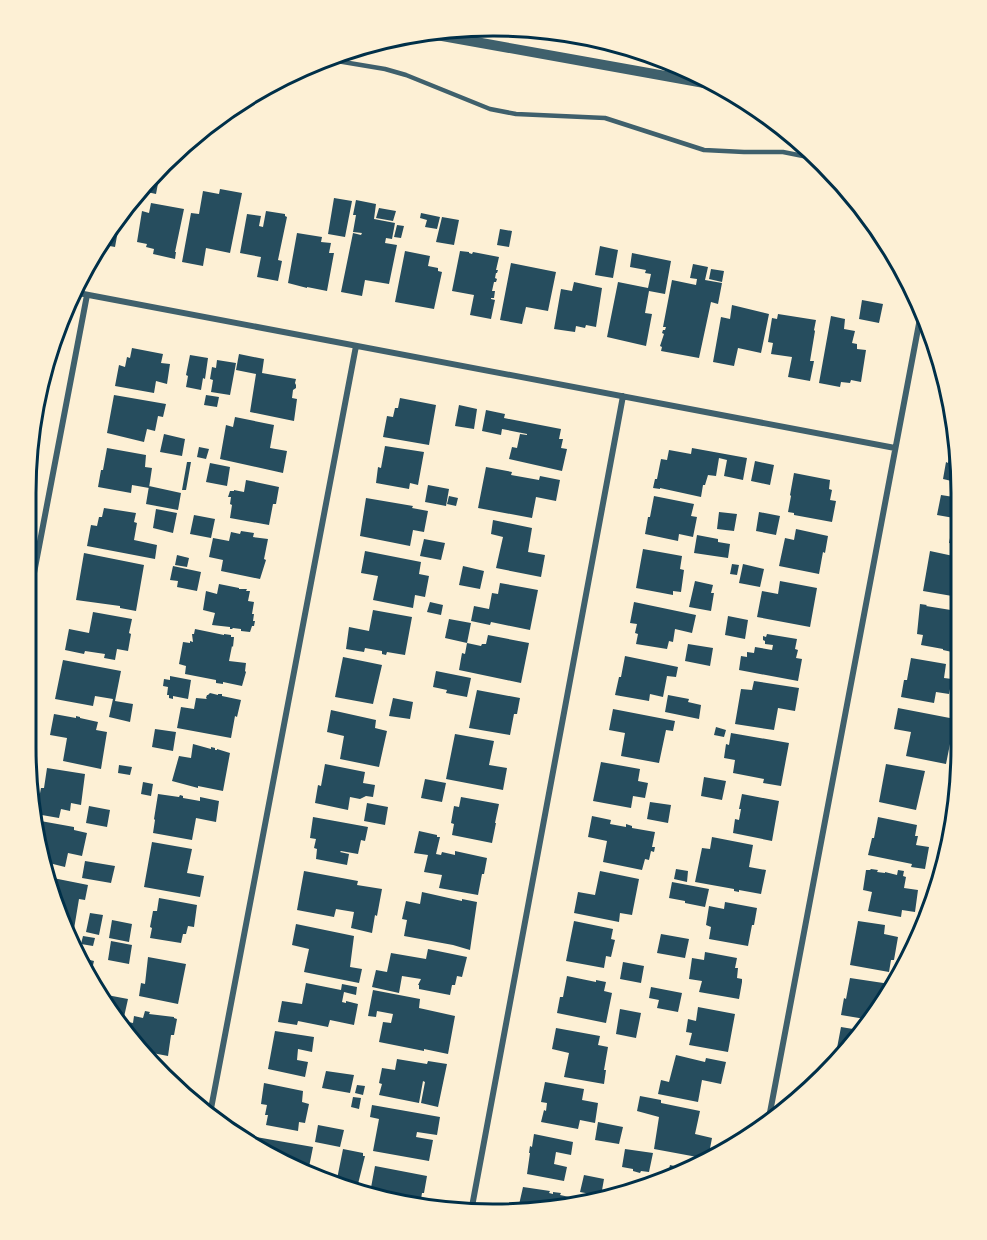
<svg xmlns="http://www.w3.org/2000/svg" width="987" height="1240" viewBox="0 0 987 1240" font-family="Lato,sans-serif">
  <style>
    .building { fill: #264d5e }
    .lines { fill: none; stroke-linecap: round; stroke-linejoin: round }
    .service { stroke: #3f606c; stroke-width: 4.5 }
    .minor { stroke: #3f606c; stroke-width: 6 }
    .tertiary { stroke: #3f606c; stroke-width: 10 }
    .rim { fill: none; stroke: #003049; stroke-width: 3 }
  </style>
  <rect width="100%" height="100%" fill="#fdf0d5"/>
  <path class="building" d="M157 173H160L156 194 138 190 141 185Z
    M220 189 242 193 230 253 206 248 203 266 182 262 191 213 199 214 203 191 219 194Z
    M334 198 352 201 345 237 328 234Z
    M356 200 376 204 374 219 395 223 392 239 386 238 385 243 397 245 389 284 365 280 362 296 341 292 353 233 361 235 362 233 353 232 356 215H353Z
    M151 203 184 209 175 252H176L175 259 153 254 154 249 146 247 147 244 137 242 142 211 149 213Z
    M379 208 396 211 393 221 376 218Z
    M266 211 285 214V216L287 217 278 260 282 261 278 281 257 277 261 257 240 253 247 214 261 216 259 226 263 227Z
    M421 213 440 217 437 229 425 227 427 220 420 218Z
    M121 214 115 247 99 244Z
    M442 217 459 220 454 245 436 242Z
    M397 225 404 226 401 238 394 237Z
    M500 229 512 231 509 247 497 245Z
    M297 233 322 237 321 242 331 243 329 253H334L327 291 307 287V288L288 283Z
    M600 246 618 250 613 278 595 275Z
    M405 251 430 256 428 266 438 268V271L442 272 434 309 395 302Z
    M460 251 469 252V253L472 254 473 252 499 257 496 270H498L497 273H496L495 278 497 279 496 282H494L492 291H495L494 298H491V299L495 300 491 319 470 315 474 295 452 291Z
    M632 253 671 261 665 294 649 291 645 313 652 314 646 346 607 337 618 282 648 288 651 274 645 273 646 270 630 267Z
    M511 263 556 272 548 311 526 307 522 324 500 320Z
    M693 264 708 267 705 280 722 283 718 304 711 302 699 358 661 351 662 347 660 346 664 334 662 333 663 330H665L666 327H663L672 280 696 285 697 279 690 278Z
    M711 269 724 271 722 282 709 279Z
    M574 282 602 288 596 327 586 325 585 328 576 326 575 332 554 329 561 289 572 291Z
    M862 300 883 304 879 323 859 319Z
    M732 305 769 314 761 353 738 348 734 366 713 362 721 317 730 319Z
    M778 314 816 320 814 330 815 331 810 361H814L810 381 788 377 792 357 771 354 773 343 768 342 772 318 777 319Z
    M831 316 845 319 844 329 855 331 852 343 857 344V349L866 350 861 382 851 380 850 383 841 382 840 387 819 383Z
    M132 348 163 354 161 363 170 364 167 384 156 381 154 393 115 386 119 365 125 367 127 357 130 358Z
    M239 354 264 359 262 373 296 379 295 383 296 385V388L293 390 292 398 297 399 294 421 250 412 256 374 236 370Z
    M190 355 208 358 205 379 203 378 201 390 186 387 188 376 186 375Z
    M217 360 236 363 230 395 211 392 213 380 210 379 212 367 216 368Z
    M114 395 166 404 163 417 158 416 155 431 147 429 144 442 107 433Z
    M206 395 219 397 217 407 204 405Z
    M400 398 436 405 429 445 383 437 387 416 393 417 395 408H398Z
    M459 405 477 409 474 429 455 426Z
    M486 410 505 414 504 418 561 429 559 439H563L561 448 567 449 562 471 509 459 512 447 517 448 520 434 527 435V434L502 429 501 435 482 431Z
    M235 417 274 425 270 448 287 451 283 473 220 459 226 425 233 427Z
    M164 434 185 439 182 456 160 452Z
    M952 441 957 442 960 463V483L943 479 946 462 948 463Z
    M385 446 424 452 418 485 410 483 409 489 376 483 378 467 381 468Z
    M199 447 209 449 206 459 197 457Z
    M107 448 146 455 145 467 152 468 149 488 132 485 131 493 98 487 101 470H103Z
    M692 448 747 458 743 480 724 476 727 460 719 458 716 476 708 475 705 485H703L701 497 660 488V489L653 488 655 479H657L661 459 667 460 669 450 691 454Z
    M755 461 774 465 770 485 751 481Z
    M187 462H191L186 490H182Z
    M210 463 230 467 227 486 206 482Z
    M486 467 512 472 511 475 539 480 540 476 560 480 556 501 536 497 532 518 478 508Z
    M794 473 830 480 829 489 832 490 830 500 836 501 832 522 794 515V513L788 512 791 496 790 495Z
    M246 480 279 487 276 504H273L269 525 230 518 232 505 230 504 231 497H228L230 491H234V490L244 492Z
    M428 485 449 489 446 506 425 502Z
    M149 486 181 493 178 510 146 504Z
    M941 495 960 498 959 544 949 543 954 518 937 515Z
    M449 496 458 498 456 506 447 504Z
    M654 496 694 504 691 516 697 517 693 537 679 534 678 541 645 534 648 517H650Z
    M366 498 413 506 412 508 428 511 424 532 413 530 410 546 360 536Z
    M104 508 136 513 134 522 137 523 134 540 157 545 155 559 87 546 91 525 97 526 99 517H102Z
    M156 509 177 513 173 533 153 528Z
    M719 512 737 514 734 531 717 529Z
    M759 512 780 516 776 535 756 531Z
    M194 515 215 519 211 538 190 534Z
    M493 520 532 528 528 552 545 555 541 577 496 568 503 537 491 534Z
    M796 529 828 536 825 553 823 552 819 574 779 566 785 538 794 540Z
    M241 531 254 533 253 537 268 539 264 559 266 560 260 579 221 571 223 560 209 557 213 538 229 541 231 532 240 534Z
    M697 535 718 539V542L730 544 728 558 694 553Z
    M424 539 445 543 441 560 420 556Z
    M643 549 682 556 680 569 684 570 681 592 673 591V595L636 588Z
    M365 551 421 562 419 574 429 576 425 597 415 595 413 608 373 600 378 576 361 573Z
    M930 551 958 557V597L923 591Z
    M84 553 144 565 136 611 120 608V606L76 600Z
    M177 555 189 558 187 567 175 565Z
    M732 564 739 565 737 575 730 574Z
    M743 564 764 569 760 587 739 583Z
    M173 566 201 572 197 591 177 587 178 581 170 580Z
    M463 566 484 571 480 589 459 585Z
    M695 581 713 585 711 593H714L711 611 689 607Z
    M780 581 817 588 810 627 757 617 762 591 778 594Z
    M500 583 538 590 530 630 491 622 490 625 471 621 474 606 489 609 492 593 498 594Z
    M219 584 239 588V589H247L246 591H250L248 601 254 602 252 614H254L253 621H255L254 626H252L250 632 241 631V629L233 628 232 629H230V627L212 625 215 613 203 610 206 591 217 594Z
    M430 602 443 605 441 615 427 612Z
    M634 602 696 615 692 633 675 629 673 642 669 641 667 649 636 644 638 634 635 633 637 624 630 623Z
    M920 604 927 605 926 606 957 611V643H954L952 652 943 650V649L921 645 923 635 917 634Z
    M373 610 412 617 405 655 387 652 386 655 382 654V651L365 648 364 652 346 649 349 627 369 631Z
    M93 612 132 619 129 633 131 634 128 651 117 649 115 660 104 658 105 654 85 651 84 654 65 650 69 629 89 633Z
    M728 616 748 620 745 639 725 635Z
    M449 619 471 623 467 643 445 638Z
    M195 629 224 635V634L231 635V637H234L233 647 232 646 229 661 246 663 245 671 246 672 242 686 223 682V684L216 683V680L185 674 186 666 179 664 183 642 190 643V641L193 642 192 634H194Z
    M767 634 797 639 795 649 798 650 796 658 802 659 798 681 739 670 741 656 747 657V652L754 653 755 647 772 650 773 645 765 644V641L763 640V636L766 637Z
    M488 635 529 643 521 683 459 670 462 653 465 654 467 643 481 646 482 644H486Z
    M688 644 713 648 710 666 685 661Z
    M625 656 678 667 676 677 667 676 663 697 650 694 649 701 615 695 619 677H621Z
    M343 657 382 665 373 704 335 697Z
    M911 658 946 664 944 678 952 679 949 694 936 692 934 703 901 697 904 680H907Z
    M63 660 121 671 115 701 133 704 130 722 109 717 113 699 95 696 93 706 55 699Z
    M436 671 471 678 467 697 446 693 447 690 433 687Z
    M170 676 191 680 188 699 173 696V699L169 698V695H167L168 687 163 686 164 679 170 680Z
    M754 681 799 688 795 711 778 708 774 730 735 724 741 689 752 690Z
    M477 690 520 698 517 714H514L510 735 469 728Z
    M210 693 218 695V694H222V696L241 700 237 717 235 716 231 738 177 728 181 707 194 709 196 698 207 699 206 698 207 695H208Z
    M668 695 689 699 688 702 701 705 699 719 665 712Z
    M393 698 413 702 410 719 389 716Z
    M898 708 955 719V745L950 744 946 764 906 756 911 732 894 729Z
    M613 709 675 721 673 731 666 730 659 763 621 756 625 733 609 730Z
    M331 710 376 720 375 728 387 731 379 767 340 759 344 736 327 732Z
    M54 714 76 718V716L80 717V718L98 722 96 730 107 732 101 769 63 761 67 738 50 735Z
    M716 727 726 730 724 737 714 735Z
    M155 729 176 732 173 751 152 747Z
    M731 733 789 743 781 786 763 783 764 779 733 773 735 760 724 758 726 744 729 745Z
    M455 734 494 741 489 765 507 768 503 790 446 779Z
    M193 744 211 749V747L215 748V750H217V749L230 753 223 791 198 786V788L172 781 179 756 191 758Z
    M601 762 640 769 638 781 648 783 645 798 633 796 631 808 593 801Z
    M325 764 365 772 363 783 375 785 373 797 366 796 360 799 350 797 348 810 315 803 318 785 321 786Z
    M886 764 925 771 916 810 879 802Z
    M119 765 132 767 130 775 118 773Z
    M47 768 85 774 81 805 71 803 70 811 61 809 59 818 36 814 41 788H44Z
    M704 777 726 781 722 800 701 796Z
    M425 779 446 783 442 802 421 798Z
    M143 782 153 784 151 796 141 794Z
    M950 792 954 793 953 822 944 821Z
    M158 794 179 797 180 795 183 796V798L200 801V797L219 801 216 822 196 818 192 840 153 833 155 820 154 819Z
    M742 794 779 801 772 841 733 833 735 819 739 820 741 809H739Z
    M461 797 499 804 495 823H496L492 843 452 835 454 824 451 823 454 806 459 807Z
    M650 802 671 805 668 823 647 819Z
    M367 803 388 807 385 825 364 821Z
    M89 806 110 810 107 827 86 823Z
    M592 816 611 820 610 824 626 827V824L632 826V828L655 832 652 847H655L654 852 651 851 649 860 645 859 642 870 603 862 607 841 588 837Z
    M313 817 368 827 365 841 361 840 358 854 341 851 340 852 349 854 347 865 316 859 317 849 314 848 316 839 310 838Z
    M878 817 917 825 915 836H918L916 845 929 847 925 869 911 867 912 864 868 855 872 838H874Z
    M35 820 74 827V830L87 833 82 856 68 853 65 867 41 861Z
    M419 831 437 835V837H440L436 854 441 855 442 852 455 855V851L487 858 484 874H482L478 895 439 888 442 875 424 872 428 855 414 853Z
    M712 837 753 845 749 867 766 870 761 894 739 890V892L734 891V889L695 882 702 848 710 849Z
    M152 842 192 849 187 873 204 876 200 897 144 887Z
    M937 856 946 858 941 875 934 874Z
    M85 861 115 866 111 883 82 878Z
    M676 869 688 871 687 882 674 879Z
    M871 869 878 870 877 872 885 873V872L897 875 898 870 904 871 903 876 906 877 904 888 918 890 915 912 902 910 901 917 868 911 872 892 863 890 866 870H870Z
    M304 871 358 881 357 885 382 889 377 916 375 915 372 933 351 928 354 912 336 909 334 917 297 910Z
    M600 871 639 879 632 915 620 913 619 922 574 913 578 892 595 895Z
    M49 875H53V878L88 885 85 900 79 899 74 929 66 927 45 877H49Z
    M672 882 709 889 705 907 685 903V901L669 898Z
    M422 892 462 901V899L477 902 470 950 453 945 404 936 407 920 402 919 406 901 420 904Z
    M159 898 197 905 194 927 188 926 186 934H183L181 943 150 938 152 928 150 927 153 911H157Z
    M725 902 757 908 754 925H752L748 946 709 939 711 927 706 925 709 906 724 909Z
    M927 909H931L925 927 916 925 919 911 926 913Z
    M90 913 103 915 99 935 86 932Z
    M112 920 132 924 129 942 109 938Z
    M574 921 613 929 611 939 615 940 611 957 606 956 604 968 566 961Z
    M858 921 885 925 884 934 898 937 894 960H891L889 972 850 965Z
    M296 924 354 936 350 967 362 969 359 983 304 972 309 949 292 945Z
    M661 934 689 939 685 958 657 953Z
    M83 936 95 938 93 946 81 944Z
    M111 941 132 945 129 964 108 960Z
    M428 949 467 957 462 977 457 976 455 985H452L450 995 419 989V985H418L421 979 402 976 399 993 372 987 376 970 387 972 391 953 426 959Z
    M705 952 737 958 735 968H738L737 978 742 979V982L739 999 699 992 702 981 689 979 692 958 704 960Z
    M148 957 186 964 178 1004 139 996 141 983 145 984Z
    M86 959 94 961 89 982 81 964 85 965Z
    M623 962 644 966 641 983 620 979Z
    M567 976 596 982V980L606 982 604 991 612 993 606 1023 557 1013 560 997H563Z
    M850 978 890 984 889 990 871 1020 841 1015 844 998 846 999Z
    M306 983 341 990 342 984 357 987 356 995 344 992 342 1002 346 1003V1001L358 1004 354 1025 330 1020 328 1027 298 1021 297 1025 278 1022 282 1001 302 1004Z
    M651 987 682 993 678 1012 657 1008 659 1000 649 998Z
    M373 990 420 999 419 1008 455 1016 448 1054 424 1049V1051L379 1042 383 1022 391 1023 393 1014 377 1011 376 1017 368 1016Z
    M107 995 128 999 124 1017 115 1016 106 1003Z
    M698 1007 735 1014 728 1052 689 1045 692 1033 686 1032 688 1019 696 1021Z
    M620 1009 641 1013 636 1038 616 1034Z
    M145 1011 150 1012 149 1014 174 1017V1018L177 1019 174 1035H171L168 1056 142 1051 123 1026 124 1021 133 1023 134 1016 143 1018Z
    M841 1027 859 1030 858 1031 864 1032 847 1050 837 1048Z
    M556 1028 600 1036 598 1045 608 1047 604 1070H606L604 1084 564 1077 569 1053 552 1049Z
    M275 1031 314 1037 312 1052 298 1049 297 1060 308 1062 305 1077 268 1069Z
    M676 1055 705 1062 706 1058 726 1062 721 1084 702 1080 698 1102 658 1094 661 1080 669 1082Z
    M397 1059 427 1064 428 1061 447 1064 438 1107 421 1103 425 1082 423 1081 419 1103 379 1095 382 1084 379 1083 382 1068 395 1070Z
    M326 1071 354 1075 350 1093 322 1088Z
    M545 1082 584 1089 582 1100 598 1103 595 1123 580 1120 578 1129 541 1122 544 1110 546 1111 547 1103 541 1102Z
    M264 1083 303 1091 302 1102 309 1104 305 1123 299 1122 298 1131 266 1125 268 1115H265L267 1105 261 1104Z
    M357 1085 365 1086 363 1095 355 1093Z
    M640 1096 661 1100V1103L700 1111 695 1134 712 1138 708 1159 654 1149 659 1117 637 1111Z
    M353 1097 361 1098 359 1109 351 1107Z
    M372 1105 440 1117 437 1135 417 1132 416 1137 433 1140 429 1161 373 1151 379 1119 370 1117Z
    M598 1122 623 1127 619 1144 595 1140Z
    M318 1125 344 1130 340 1147 315 1142Z
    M534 1134 573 1142 571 1155 556 1152 554 1164 567 1167 564 1181 527 1174 530 1153H529L530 1146 532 1147Z
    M256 1137 313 1147 308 1172 259 1152 254 1148Z
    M343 1149 363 1153V1156H365L357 1188 336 1184Z
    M625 1149 653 1153 649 1172 641 1171 640 1173 633 1171V1169L622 1167Z
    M670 1165 682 1168V1169H685L667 1177Z
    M375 1166 427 1176 424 1193H422L420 1205 371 1198 372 1194 370 1193Z
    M584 1175 604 1179 601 1196 580 1192Z
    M523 1187 550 1191 549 1193 553 1194V1192L561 1193 560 1195 579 1199 578 1203 525 1210 518 1209Z"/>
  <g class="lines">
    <path class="service" d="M325 59 385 69 406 75 490 109 516 114 605 118 704 150 744 152H783L818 159"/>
    <path class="minor" d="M73 292 895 448
      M26 615 87 295
      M210 1114 356 346
      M768 1123 921 313
      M471 1212 623 396"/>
    <path class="tertiary" d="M420 32 721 86"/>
  </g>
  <path d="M0 0H987V1240H0ZM493 36H494A457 457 0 0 1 951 493V747A457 457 0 0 1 494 1204H493A457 457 0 0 1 36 747V493A457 457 0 0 1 493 36Z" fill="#fdf0d5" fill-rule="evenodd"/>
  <path class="rim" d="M493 36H494A457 457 0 0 1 951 493V747A457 457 0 0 1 494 1204H493A457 457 0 0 1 36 747V493A457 457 0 0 1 493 36Z"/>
</svg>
